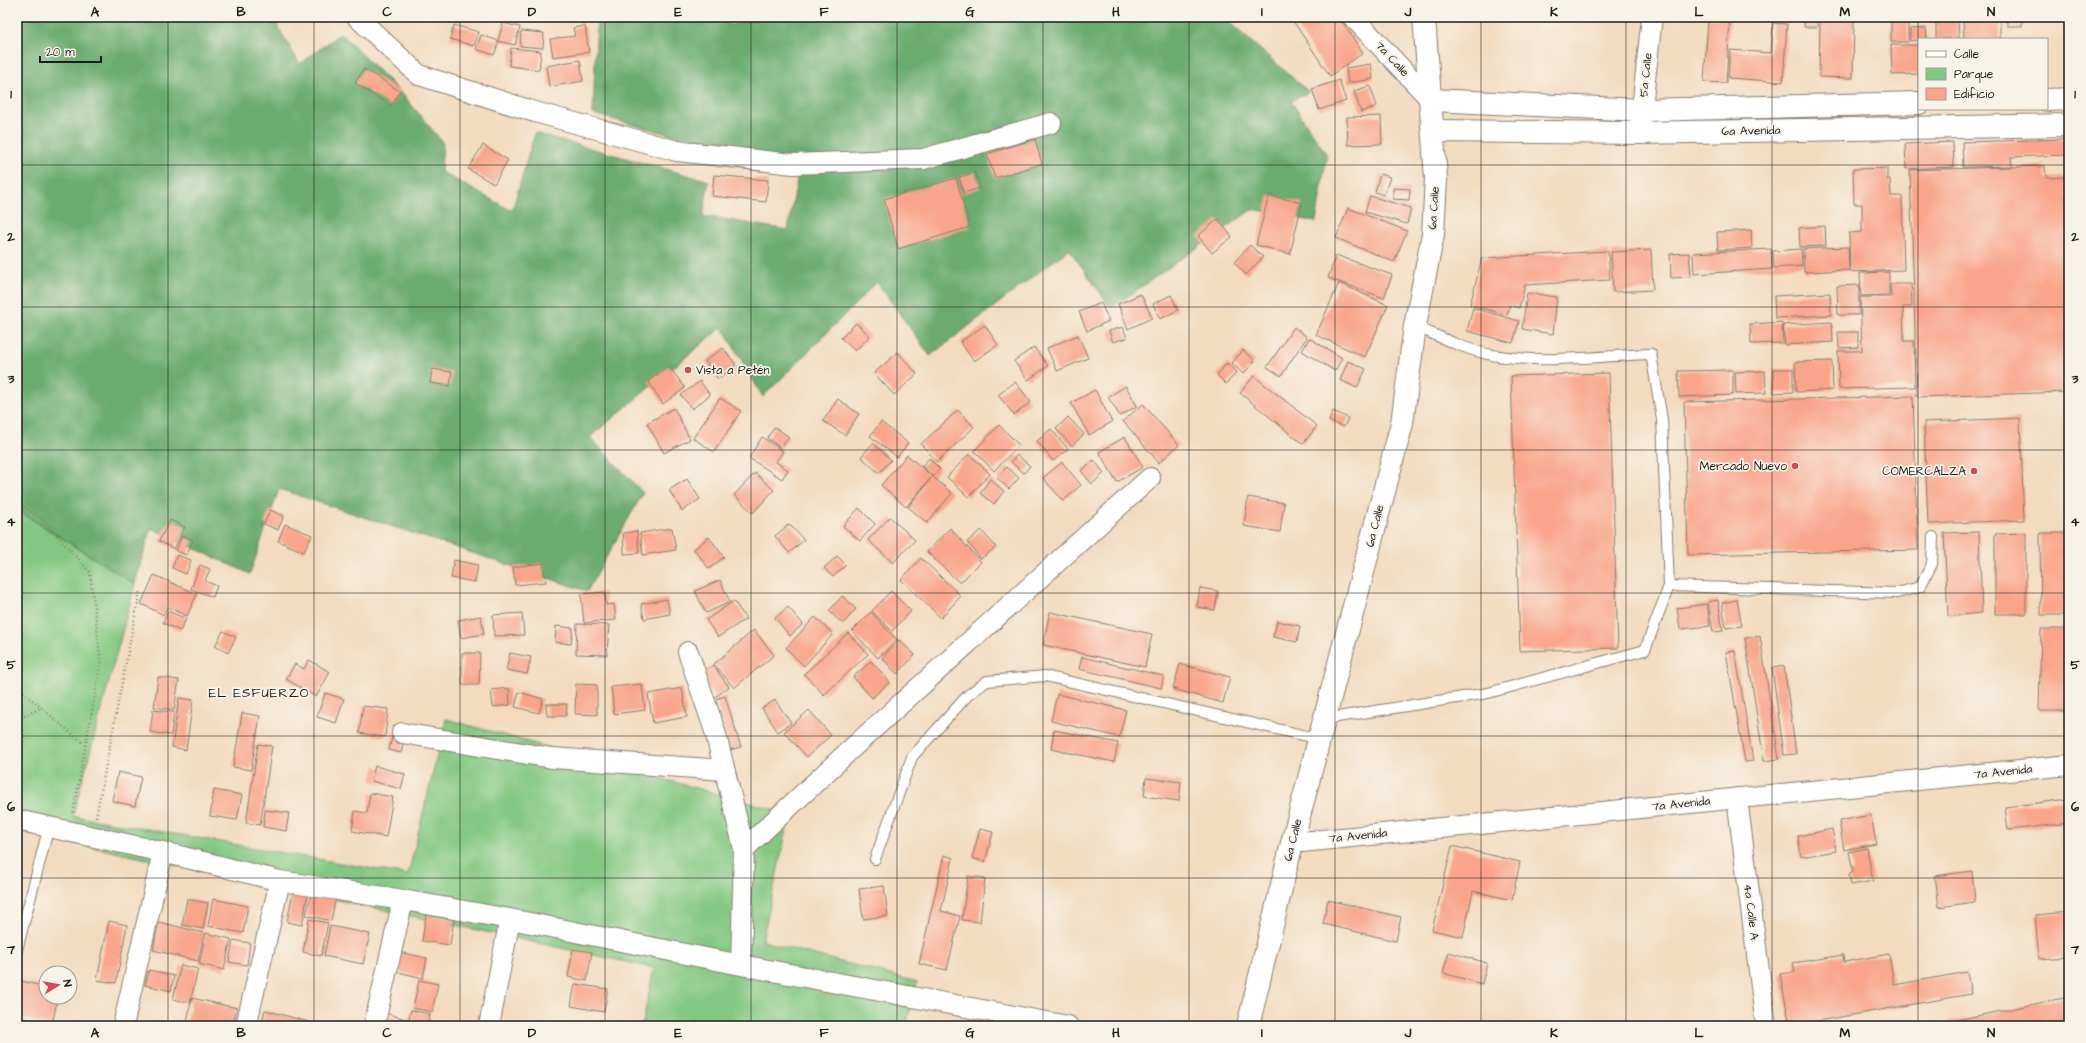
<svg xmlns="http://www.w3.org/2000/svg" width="2086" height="1043" viewBox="0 0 2086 1043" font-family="'Architects Daughter',sans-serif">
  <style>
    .green { fill: #83c882; stroke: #50724f }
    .forest { fill: #6aac70; stroke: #436446 }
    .building { fill: #f9a48b }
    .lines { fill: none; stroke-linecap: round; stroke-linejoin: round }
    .service-casing { stroke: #887c6e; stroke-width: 12 }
    .minor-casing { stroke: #887c6e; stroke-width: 22 }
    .tertiary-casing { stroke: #887c6e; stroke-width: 24 }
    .secondary-casing { stroke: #887c6e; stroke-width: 24 }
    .path { stroke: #887c6e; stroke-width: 2.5; stroke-dasharray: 1 3; stroke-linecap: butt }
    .service { stroke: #fff; stroke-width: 10 }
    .minor { stroke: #fff; stroke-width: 20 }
    .tertiary { stroke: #fff; stroke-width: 22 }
    .secondary { stroke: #fff; stroke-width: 22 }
    .grid { fill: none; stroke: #1c1c1c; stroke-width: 1; stroke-opacity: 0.55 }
    .poi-dot { fill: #d1495b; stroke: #f7f3e8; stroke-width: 1.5 }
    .labels { text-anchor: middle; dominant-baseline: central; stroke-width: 3.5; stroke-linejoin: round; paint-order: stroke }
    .street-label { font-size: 12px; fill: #1c1c1c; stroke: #f7f3e8 }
    .poi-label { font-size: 12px; fill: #1c1c1c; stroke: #f7f3e8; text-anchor: end }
    .neighbourhood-label { font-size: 13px; letter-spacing: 1px; fill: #1c1c1c; stroke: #f7f3e8 }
    .neatline { fill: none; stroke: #1c1c1c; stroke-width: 1.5 }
    .grid-label { font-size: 13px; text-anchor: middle; font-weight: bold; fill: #1c1c1c }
  </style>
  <rect width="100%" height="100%" fill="#f7f3e8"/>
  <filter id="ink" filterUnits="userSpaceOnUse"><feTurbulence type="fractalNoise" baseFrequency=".025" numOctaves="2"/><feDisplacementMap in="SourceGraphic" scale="8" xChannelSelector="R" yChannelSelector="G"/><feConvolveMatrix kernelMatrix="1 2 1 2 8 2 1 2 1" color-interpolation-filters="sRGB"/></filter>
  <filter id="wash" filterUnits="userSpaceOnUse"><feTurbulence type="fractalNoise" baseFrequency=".012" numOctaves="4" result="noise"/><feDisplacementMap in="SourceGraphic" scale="16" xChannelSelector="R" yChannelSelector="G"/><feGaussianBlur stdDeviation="0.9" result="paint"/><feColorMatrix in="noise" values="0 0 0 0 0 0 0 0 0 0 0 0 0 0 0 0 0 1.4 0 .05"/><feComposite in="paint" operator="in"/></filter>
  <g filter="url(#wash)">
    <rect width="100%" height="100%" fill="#f3dbbf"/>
    <path class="green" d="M17 510 135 584 73 816 408 875 446 719 790 814 762 941 917 982 906 1026H642L654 968 17 831Z"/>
    <path class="forest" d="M17 17H272L300 64 341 33 405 97 443 143 441 172 512 211 535 133 709 181 703 216 788 230 799 169 593 114 597 17H727L729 25 770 17H1223L1309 92 1291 101 1327 155 1316 222 1253 209 1111 308 1069 249 930 356 877 282 763 397 722 327 590 437 643 493 587 591 279 489 250 574 151 528 135 584 17 510Z"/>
    <g id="blocks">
      <path class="building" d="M289 17H299L292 21Z
        M1299 17H1339L1363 53 1330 76 1293 21Z
        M1805 17H1817V27H1804Z
        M1820 17H1854L1853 78 1819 77Z
        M1891 17H1908V42H1891Z
        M1936 17H1958L1959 39H1936Z
        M2007 17H2022V26H2007Z
        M1708 18 1730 20 1726 83 1704 82Z
        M2000 20V39H1964L1963 21Z
        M503 23 520 27 515 45 498 41Z
        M1773 23 1787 24 1783 82 1728 78 1730 50 1771 53Z
        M454 25 479 32 474 46 450 39Z
        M585 26 589 52 553 57 550 39 575 36 573 28Z
        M1926 28 1927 39 1910 41V29Z
        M521 31 544 33 543 48 520 46Z
        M481 35 499 41 494 55 476 49Z
        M1891 45H1919V74L1892 75Z
        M511 48 541 51 539 70 509 66Z
        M580 60 583 81 549 87 546 66Z
        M1371 64 1373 79 1348 83 1346 68Z
        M364 69 400 91 391 106 355 83Z
        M1339 80 1346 101 1319 110 1312 89Z
        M1370 86 1377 106 1361 112 1354 91Z
        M1381 116 1382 144 1348 145 1347 117Z
        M1035 139 1042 164 995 178 987 154Z
        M2069 139V155L2011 157 2012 166 1963 167 1962 142Z
        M1953 142 1954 167 1906 169 1905 144Z
        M483 145 508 160 494 184 468 169Z
        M2045 166 2046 178 2066 177 2067 197H2069V392L1917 397 1910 170Z
        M1887 168V179H1890L1891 196H1902L1904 270 1850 272 1849 233 1862 232V204H1854L1853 169Z
        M975 172 980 188 964 193 959 177Z
        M1380 174 1390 177 1384 195 1375 192Z
        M714 175 768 180 766 202 712 196Z
        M956 178 970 227 898 249 884 199Z
        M1393 188 1410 189 1409 200 1393 199Z
        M1269 195 1302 203 1290 254 1256 245Z
        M1370 196 1411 208 1407 224 1365 212Z
        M1348 208 1407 231 1394 262 1336 238Z
        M1218 219 1232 237 1212 253 1198 236Z
        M1825 226 1826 246 1800 247 1799 228Z
        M1751 230 1752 248 1718 250 1717 232Z
        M1250 245 1263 257 1246 275 1234 262Z
        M1848 247 1849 270 1804 272 1803 249Z
        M1771 249 1772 269 1694 274 1693 253Z
        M1801 249 1802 266 1774 268 1773 251Z
        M1651 250 1653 290 1613 292 1611 252Z
        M1608 251 1610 280 1525 285 1519 308 1510 305 1507 315 1470 305 1482 258Z
        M1689 253 1691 277 1671 278 1670 254Z
        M1336 255 1392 275 1384 298 1328 278Z
        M1889 272V295L1861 296 1860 273Z
        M1339 283 1388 305 1365 357 1316 335Z
        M1890 284H1911L1912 307H1903L1904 341H1914L1915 387 1839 389 1838 351H1862L1860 297H1891Z
        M1859 285V315H1838L1837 286Z
        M1527 293 1557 297 1553 334 1522 329Z
        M1830 293 1831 315 1775 318 1774 296Z
        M1141 294 1152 318 1128 329 1118 304Z
        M1171 295 1178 310 1160 319 1153 304Z
        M1101 303 1109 321 1087 331 1079 312Z
        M1473 308 1519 321 1513 343 1467 331Z
        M1782 322 1783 343 1751 344 1750 324Z
        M1832 322 1833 342 1785 345 1783 325Z
        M856 323 870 336 855 351 841 338Z
        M985 325 998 345 974 361 960 342Z
        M1123 327 1127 338 1113 342 1109 331Z
        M1294 327 1307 337 1281 376 1267 367Z
        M1838 332H1858V347L1839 348Z
        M1078 335 1088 358 1057 371 1047 348Z
        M1309 338 1342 358 1335 371 1302 351Z
        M1034 347 1048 366 1028 380 1014 361Z
        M723 348 736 365 718 379 705 361Z
        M1243 350 1255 361 1243 374 1232 363Z
        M898 352 917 374 894 395 874 373Z
        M1348 361 1366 369 1357 388 1340 380Z
        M1832 361 1833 390 1796 392 1795 362Z
        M1227 363 1237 372 1226 384 1217 375Z
        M669 366 685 388 663 404 648 381Z
        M432 369 452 372 450 386 430 383Z
        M1773 369H1793V392L1774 393Z
        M1733 370V395L1679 397 1678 371Z
        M1765 371 1766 393 1736 394 1735 372Z
        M1609 373 1618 648 1520 651 1511 376Z
        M1254 376 1317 426 1303 444 1240 393Z
        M700 381 710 395 692 409 681 395Z
        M1015 382 1031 402 1014 415 998 395Z
        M1126 386 1137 406 1120 416 1108 397Z
        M1095 390 1112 422 1089 435 1071 403Z
        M1913 396 1918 550 1688 555 1684 402Z
        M720 398 741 411 714 452 693 438Z
        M838 399 859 414 845 435 823 421Z
        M1143 404 1179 445 1159 463 1123 421Z
        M674 408 690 439 664 453 647 423Z
        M958 410 974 427 937 462 921 444Z
        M1333 411 1348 418 1344 427 1329 421Z
        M1068 417 1084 434 1072 446 1056 429Z
        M2020 418 2024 520 1928 524 1924 422Z
        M881 422 908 443 897 457 870 436Z
        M999 425 1019 445 994 471 974 451Z
        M775 427 789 437 781 448 767 438Z
        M1051 429 1068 449 1053 461 1037 441Z
        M762 437 783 451 776 462 788 470 782 479 749 458Z
        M1125 437 1143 467 1117 482 1099 452Z
        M873 443 891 460 879 473 861 457Z
        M969 454 990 474 968 497 947 477Z
        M907 455 952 493 927 523 908 507 931 478 906 507 881 485Z
        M1017 455 1030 466 1024 473 1011 462Z
        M929 458 940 469 933 477 922 466Z
        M1094 460 1104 473 1092 484 1081 471Z
        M1062 462 1081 485 1063 501 1043 478Z
        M1007 467 1019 478 1009 489 997 478Z
        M755 473 774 490 753 513 734 495Z
        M687 479 700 499 682 511 669 490Z
        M990 479 1004 491 994 504 980 493Z
        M1248 497 1284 503 1280 532 1244 526Z
        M859 508 875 524 860 541 843 526Z
        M270 510 284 516 278 530 264 524Z
        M890 517 915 540 893 563 868 540Z
        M170 520 185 527 174 549 159 541Z
        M285 524 312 535 304 552 278 541Z
        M789 524 804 540 789 553 775 536Z
        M672 528 676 550 643 555 640 533Z
        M950 528 981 562 960 583 927 552Z
        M981 530 996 547 981 559 967 542Z
        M637 531 639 553 624 554 623 533Z
        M1979 532 1982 613 1948 616 1944 533Z
        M2026 533V614H1995V534Z
        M2040 533H2069V615H2041Z
        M182 536 193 540 187 555 176 551Z
        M709 537 724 557 709 569 694 549Z
        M177 555 191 560 186 574 172 568Z
        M837 556 846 565 833 577 824 568Z
        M921 558 961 596 941 618 901 580Z
        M454 560 478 565 475 582 451 578Z
        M543 563 546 582 515 585 513 567Z
        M200 565 210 569 205 581 217 586 213 597 191 589Z
        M154 575 197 594 187 616 167 607 164 615 141 604Z
        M720 580 730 602 706 613 695 591Z
        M1200 588 1218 591 1215 610 1197 607Z
        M891 591 911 611 892 631 872 611Z
        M605 592 606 605 614 604 616 620 584 623 581 594Z
        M842 596 856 609 843 624 829 611Z
        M667 599 670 614 644 619 641 604Z
        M1718 600 1723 631 1713 632 1708 602Z
        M1737 600 1742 626 1726 628 1722 603Z
        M734 601 746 619 718 637 706 620Z
        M1707 604 1710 626 1680 629 1677 608Z
        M788 607 803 624 790 636 775 618Z
        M168 611 186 619 180 631 163 623Z
        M871 612 897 640 878 658 852 631Z
        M1050 612 1152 634 1145 667 1043 645Z
        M522 613 524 635 494 636 493 615Z
        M481 616 484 634 461 638 458 620Z
        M815 617 833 634 804 666 786 648Z
        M1277 621 1300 626 1297 642 1273 637Z
        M577 624 609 625 607 655 576 654Z
        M556 626 573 628 571 644 555 642Z
        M2041 629H2069V711H2039Z
        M754 630 774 655 734 688 714 664Z
        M223 631 236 637 228 653 215 646Z
        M848 633 868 654 824 695 804 674Z
        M1760 636 1779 759 1764 761 1745 638Z
        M899 640 915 655 897 674 882 658Z
        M1735 651 1753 761 1745 762 1726 652Z
        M462 653H480L479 685H462Z
        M510 653 531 657 527 674 506 670Z
        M1082 657 1164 676 1161 688 1079 669Z
        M309 660 330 672 316 697 286 679 295 664 304 669Z
        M871 661 890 682 872 698 853 677Z
        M1180 664 1230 677 1223 703 1173 689Z
        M713 665 729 687 715 697 699 675Z
        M1784 666 1796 754 1784 755 1772 668Z
        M158 677 179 680 174 710 154 707Z
        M576 684 597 685V715L575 714Z
        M642 684 645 710 614 714 611 687Z
        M509 688 510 705 493 707 491 690Z
        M682 688 687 717 653 723 648 694Z
        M519 692 543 699 539 713 515 707Z
        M325 693 344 699 336 723 317 717Z
        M1057 694 1126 710 1119 737 1051 721Z
        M725 696 741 747 730 750 715 699Z
        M179 698 193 700 186 750 172 747Z
        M775 700 791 723 778 732 762 708Z
        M546 704H567L566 716H547Z
        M363 706 388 709 385 737 359 733Z
        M153 710 174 712 171 735 150 732Z
        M809 710 831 735 807 757 784 732Z
        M242 713 260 716 251 770 233 767Z
        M1054 730 1118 743 1114 762 1051 749Z
        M393 733 405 736 401 753 389 750Z
        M258 744 272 746 260 825 246 823Z
        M375 766 405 774 401 789 371 781Z
        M118 772 141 777 135 806 112 801Z
        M1146 778 1181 782 1179 801 1144 796Z
        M214 790 242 795 237 820 210 816Z
        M370 793 393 797 386 837 352 831 355 811 367 813Z
        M2069 799V823L2008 830 2005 807Z
        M265 810 289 813 286 831 263 827Z
        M1871 815 1876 844 1844 850 1839 821Z
        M980 829 993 832 985 862 972 858Z
        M1832 829 1836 851 1801 857 1798 836Z
        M1452 846 1520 862 1512 900 1473 891 1463 937 1432 930Z
        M1867 848 1873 881 1851 885 1849 874 1853 871 1849 852Z
        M944 855 953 858 941 911 960 916 947 970 919 964Z
        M17 856H20L18 869H17Z
        M1972 871 1975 902 1939 907 1935 876Z
        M968 876 985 878 980 922 962 920Z
        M884 886 888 916 863 919 859 889Z
        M293 891 308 894 302 925 287 922Z
        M312 891 336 897 331 921 306 915Z
        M187 899 208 903 203 929 182 925Z
        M213 899 248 906 243 933 208 926Z
        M1328 900 1401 917 1396 941 1323 924Z
        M2069 912V957L2039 959 2035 915Z
        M426 915 454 919 450 945 422 941Z
        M309 919 328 923 321 956 303 952Z
        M109 921 127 925 116 983 97 980Z
        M159 922 204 933 198 961 153 950Z
        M330 926 370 934 363 964 324 956Z
        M206 933 231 939 224 970 199 964Z
        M233 940 250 943 247 965 229 962Z
        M573 949 592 952 587 981 568 977Z
        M399 952 427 958 423 978 394 971Z
        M1449 952 1487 963 1482 984 1443 973Z
        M1889 954 1894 985 1967 972 1971 994 1790 1026 1780 974 1795 972 1793 963 1843 955 1844 962Z
        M181 965 198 969 190 1003 173 999Z
        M149 970 174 976 171 991 145 985Z
        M419 980 438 984 432 1012 413 1008Z
        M21 981 46 987V997H58L52 1025 17 1017V1002Z
        M575 984 608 989 604 1012 571 1006Z
        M2069 997V1026H1948L1947 1022Z
        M192 998 237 1008 233 1026H186Z
        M265 1010 309 1022 308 1026H261Z
        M411 1010 430 1014 428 1026H407Z
        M386 1013 408 1020 405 1026H382Z"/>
    </g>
  </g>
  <g filter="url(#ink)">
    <use href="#blocks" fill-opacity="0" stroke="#887c6e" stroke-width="1"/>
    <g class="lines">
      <g class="service-casing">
        <path id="service" d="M1669 586 1897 593 1920 587 1932 564 1933 537
          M1325 719 1488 693 1645 650 1669 586 1662 419 1651 354C1599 356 1544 364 1492 355 1466 350 1440 337 1415 326
          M875 859 912 757 968 695 987 681 1045 676 1320 739
          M17 950 49 826"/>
      </g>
      <g class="minor-casing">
        <path id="minor" d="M357 17 419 75 535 112 677 151 793 164 923 159 1051 123
          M1353 17 1431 100
          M1640 126 1652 17
          M688 652 715 731 744 849 741 965
          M402 733 552 758 724 770
          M1737 798 1766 1026
          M17 820 163 852 280 881 403 900 510 919 741 965 1068 1026
          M1292 843 2069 765
          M744 849 851 749 1150 478
          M123 1026 163 852
          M246 1026 280 881
          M374 1026 403 900
          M489 1026 510 919"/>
      </g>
      <g class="tertiary-casing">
        <path id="tertiary" d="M1431 100 1642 110 1919 103
          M2047 100 2069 99
          M1434 131 1639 133 2069 125"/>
      </g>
      <g class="secondary-casing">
        <path id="secondary" d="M1248 1026 1292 843 1402 423 1415 326 1433 234 1436 178 1424 17"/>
      </g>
      <path class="path" d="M17 503 42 519 90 572 101 663 73 813
        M17 687 84 744
        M17 720 42 707
        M96 817 140 590"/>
      <use href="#service" class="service"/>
      <use href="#minor" class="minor"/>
      <use href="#tertiary" class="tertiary"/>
      <use href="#secondary" class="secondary"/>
    </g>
  </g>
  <path class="grid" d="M168 17V1026M314 17V1026M460 17V1026M605 17V1026M751 17V1026M897 17V1026M1043 17V1026M1189 17V1026M1335 17V1026M1481 17V1026M1626 17V1026M1772 17V1026M1918 17V1026M17 165H2069M17 307H2069M17 450H2069M17 593H2069M17 736H2069M17 878H2069"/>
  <g class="poi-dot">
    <circle cx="688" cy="370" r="4"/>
    <circle cx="1795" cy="466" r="4"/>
    <circle cx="1974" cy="471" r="4"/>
  </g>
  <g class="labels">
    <g class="street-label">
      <text transform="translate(1392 59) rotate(47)">7a Calle</text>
      <text transform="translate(1646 75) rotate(-84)">5a Calle</text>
      <text transform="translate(1751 131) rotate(-1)">6a Avenida</text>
      <text transform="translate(1434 208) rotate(-86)">6a Calle</text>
      <text transform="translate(1375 526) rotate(-76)">6a Calle</text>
      <text transform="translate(2003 772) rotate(-6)">7a Avenida</text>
      <text transform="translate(1681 804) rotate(-6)">7a Avenida</text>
      <text transform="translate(1358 836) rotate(-6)">7a Avenida</text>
      <text transform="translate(1293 840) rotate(-76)">6a Calle</text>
      <text transform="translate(1751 912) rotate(83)">4a Calle A</text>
    </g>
    <g class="poi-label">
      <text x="696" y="370" text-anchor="start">Vista a Petén</text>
      <text x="1787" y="466">Mercado Nuevo</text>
      <text x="1966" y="471">COMERCALZA</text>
    </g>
    <g class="neighbourhood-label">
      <text x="259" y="693">EL ESFUERZO</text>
    </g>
  </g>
  <rect width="2086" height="1043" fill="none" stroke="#f7f3e8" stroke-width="44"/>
  <rect x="1918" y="38" width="130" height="72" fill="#f7f3e8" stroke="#9f9d96"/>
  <rect x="1926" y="51" width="20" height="6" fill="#ffffff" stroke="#9f9d96"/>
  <text x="1954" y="58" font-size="12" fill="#1c1c1c">Calle</text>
  <rect x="1926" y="68" width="20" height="12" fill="#83c882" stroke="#9f9d96"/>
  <text x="1954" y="78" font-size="12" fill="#1c1c1c">Parque</text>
  <rect x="1926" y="88" width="20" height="12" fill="#f9a48b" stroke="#9f9d96"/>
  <text x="1954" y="98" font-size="12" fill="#1c1c1c">Edificio</text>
  <g transform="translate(58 985) rotate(79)"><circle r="19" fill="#f7f3e8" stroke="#9f9d96"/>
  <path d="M0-3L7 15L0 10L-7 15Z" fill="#d1495b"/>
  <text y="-6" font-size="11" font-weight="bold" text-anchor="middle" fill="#1c1c1c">N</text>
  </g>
  <path d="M40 56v6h61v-6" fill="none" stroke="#1c1c1c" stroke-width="2"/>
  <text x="46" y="56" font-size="12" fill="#1c1c1c" stroke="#f7f3e8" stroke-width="3" paint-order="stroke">20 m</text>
  <rect x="22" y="22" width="2042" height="999" class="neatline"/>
  <g class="grid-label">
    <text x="95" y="16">A</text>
    <text x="241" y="16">B</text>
    <text x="387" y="16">C</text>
    <text x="532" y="16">D</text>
    <text x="678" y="16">E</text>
    <text x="824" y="16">F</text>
    <text x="970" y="16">G</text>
    <text x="1116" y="16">H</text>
    <text x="1262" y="16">I</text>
    <text x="1408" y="16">J</text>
    <text x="1554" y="16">K</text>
    <text x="1699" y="16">L</text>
    <text x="1845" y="16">M</text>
    <text x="1991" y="16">N</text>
    <text x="11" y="98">1</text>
    <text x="2075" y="98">1</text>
    <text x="11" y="241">2</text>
    <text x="2075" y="241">2</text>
    <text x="11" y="383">3</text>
    <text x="2075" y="383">3</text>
    <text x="11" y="526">4</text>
    <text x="2075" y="526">4</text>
    <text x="11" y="669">5</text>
    <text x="2075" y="669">5</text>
    <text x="11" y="811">6</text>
    <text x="2075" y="811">6</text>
    <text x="11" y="954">7</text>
    <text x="2075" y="954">7</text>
    <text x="95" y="1037">A</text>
    <text x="241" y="1037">B</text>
    <text x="387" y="1037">C</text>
    <text x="532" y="1037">D</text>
    <text x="678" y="1037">E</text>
    <text x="824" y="1037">F</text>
    <text x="970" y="1037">G</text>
    <text x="1116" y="1037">H</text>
    <text x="1262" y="1037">I</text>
    <text x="1408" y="1037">J</text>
    <text x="1554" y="1037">K</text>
    <text x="1699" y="1037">L</text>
    <text x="1845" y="1037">M</text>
    <text x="1991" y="1037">N</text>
  </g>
</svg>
